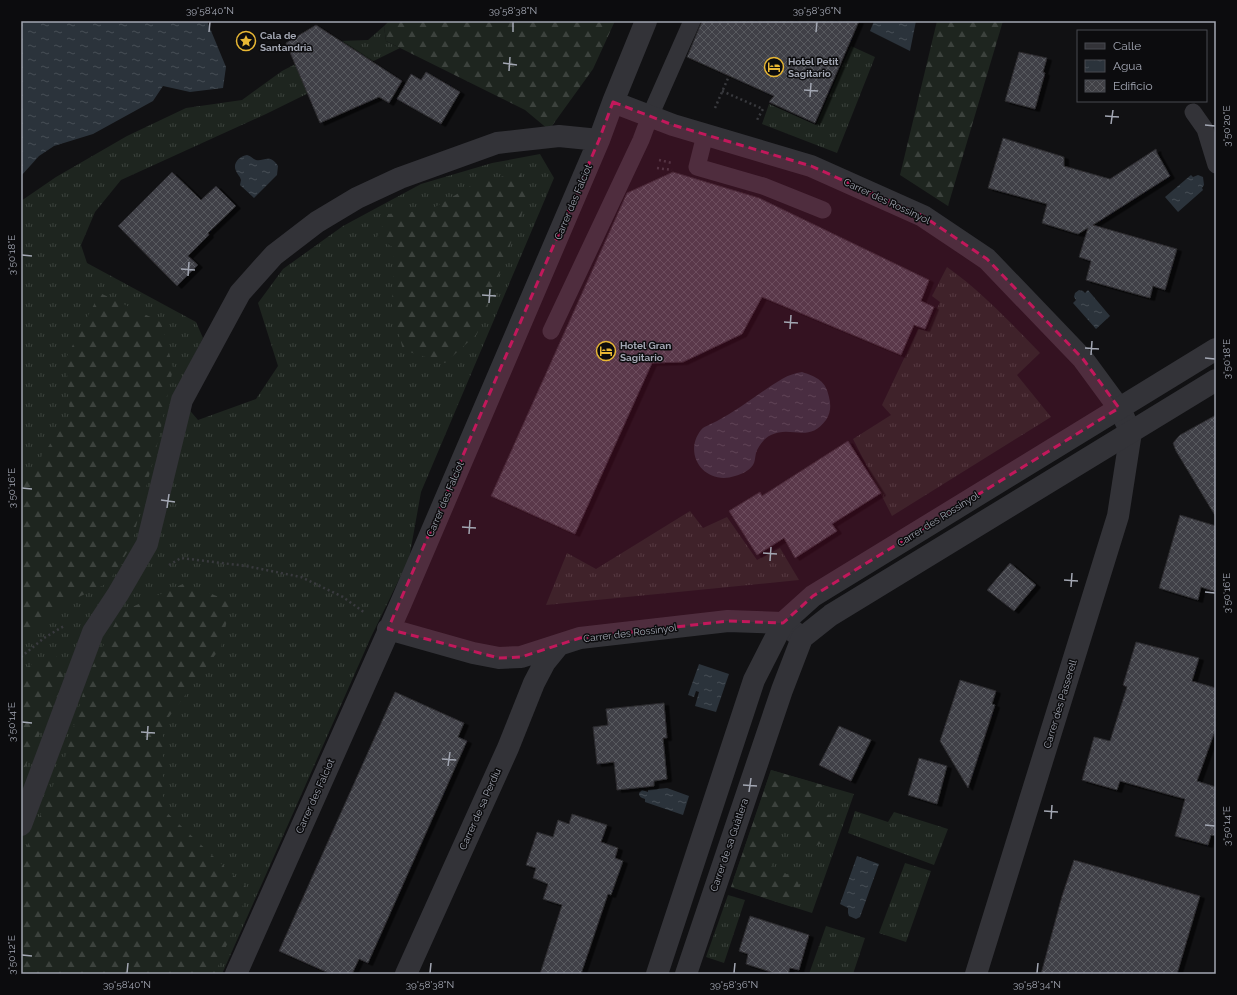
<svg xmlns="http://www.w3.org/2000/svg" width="1237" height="995" viewBox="0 0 1237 995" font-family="Raleway,sans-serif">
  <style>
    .grass { fill: url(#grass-tufts) }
    .forest { fill: url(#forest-firs) }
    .water { fill: url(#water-ripples) }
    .building { fill: url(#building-cross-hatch); stroke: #2c2b2f; filter: url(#shadow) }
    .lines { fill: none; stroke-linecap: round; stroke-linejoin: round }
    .path { stroke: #393a3e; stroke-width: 2.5; stroke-dasharray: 2 3; stroke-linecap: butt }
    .service { stroke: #333338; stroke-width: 17 }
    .minor { stroke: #333338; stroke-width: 22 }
    .tertiary { stroke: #333338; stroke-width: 22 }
    .marked { fill: #c2185b; fill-opacity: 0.2; stroke: #c2185b; stroke-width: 3; stroke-dasharray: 8 5; stroke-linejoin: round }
    .ticks { fill: none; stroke: #a3a7b3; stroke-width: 1.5 }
    .labels { text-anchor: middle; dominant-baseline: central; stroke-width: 3; stroke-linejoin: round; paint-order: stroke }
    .poi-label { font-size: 10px; font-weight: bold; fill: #a3a7b3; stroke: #0c0c0e; text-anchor: start }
    .street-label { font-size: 10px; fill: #a3a7b3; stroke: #0c0c0e }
    .neatline { fill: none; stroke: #a3a7b3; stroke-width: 1.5 }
    .ticks-label { font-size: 10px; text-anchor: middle; fill: #a3a7b3 }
  </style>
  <defs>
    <pattern id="grass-tufts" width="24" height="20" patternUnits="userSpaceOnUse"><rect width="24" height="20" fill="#1e251f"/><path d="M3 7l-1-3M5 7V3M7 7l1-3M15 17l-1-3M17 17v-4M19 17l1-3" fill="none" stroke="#3c423d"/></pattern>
    <pattern id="forest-firs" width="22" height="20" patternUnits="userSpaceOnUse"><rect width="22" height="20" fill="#1e251f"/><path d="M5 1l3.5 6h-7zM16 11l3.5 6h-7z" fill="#3c423d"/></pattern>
    <pattern id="water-ripples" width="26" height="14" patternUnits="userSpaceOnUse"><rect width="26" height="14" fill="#2b333b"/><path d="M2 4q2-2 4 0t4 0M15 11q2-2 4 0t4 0" fill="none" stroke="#474e55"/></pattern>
    <pattern id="building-cross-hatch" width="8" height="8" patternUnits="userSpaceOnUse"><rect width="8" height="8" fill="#414146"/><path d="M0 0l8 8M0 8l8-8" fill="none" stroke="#595a5e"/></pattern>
    <filter id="shadow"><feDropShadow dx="4.5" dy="2.5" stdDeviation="0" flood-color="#0009"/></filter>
  </defs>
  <rect width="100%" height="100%" fill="#111113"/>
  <path class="grass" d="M384 26 386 41 400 48 266 114 121 180 95 212 81 245 87 263 196 322 203 338 175 393 198 420 256 399 278 366 258 303 283 269 343 226 421 184 492 163 540 154 554 178 421 492 409 559 371 637 222 974H21V201L56 177 127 136 186 108 242 100 282 71 340 41 368 40Z
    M851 46 875 57 837 153 762 124 769 104 816 125Z
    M947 267C982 292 1010 322 1040 353L1017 375 1051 417 892 516 853 439 891 415 882 405 918 329 927 331 940 302 932 296Z
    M690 511 703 528 727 517 757 560 780 548 799 580 546 605 567 553 596 569Z
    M771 770 854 794 812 913 731 887Z
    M855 811 888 822 894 812 948 829 934 865 848 833Z
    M905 863 931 871 906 942 879 933Z
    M728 895 745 900 724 963 706 957Z
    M826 926 865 938 853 974H809Z"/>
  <path class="forest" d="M389 21H615L593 69 549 130 525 110 386 41 384 26Z
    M937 21H1003L948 206 900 175Z
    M520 172 528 197 477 334 445 363 403 350 392 306 394 248 377 237 388 214 430 210 474 184Z
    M100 293 161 322 173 368 159 437 131 546 108 583 62 605 21 642V484L70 417 66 358Z
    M185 583 231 602 221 647 163 725V809L249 890 215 974H21V860L65 758 88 675 121 612Z
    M55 651 65 682 31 752 21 779V673L25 668Z
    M771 770 829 787 816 808 831 816 822 843 807 850 789 826 771 828 781 845 770 869 796 877 802 893 792 907 731 887Z"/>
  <path class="water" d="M21 21H207L226 67 223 88 190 92 163 86 153 101 93 134 54 146 39 156 21 176Z
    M874 21H916L910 51 870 31Z
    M247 155C251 156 253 159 256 160 263 162 270 153 278 166L277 175 254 198 240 185 241 180C240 176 237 174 236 171 232 163 240 156 247 155Z
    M1191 175 1193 177 1198 175 1203 177 1204 185 1202 188 1203 190 1178 212 1165 197Z
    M1079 290 1083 291 1085 293 1088 290 1110 316 1096 329 1073 303 1076 300 1074 297 1075 293Z
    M802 372C817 377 826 381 829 397 831 405 831 412 826 420 808 444 792 425 771 435 764 438 758 447 756 453 755 457 755 462 753 465 749 471 742 474 735 476 705 486 682 454 701 430 704 426 712 424 717 421 740 409 760 392 782 379 789 375 795 373 802 372Z
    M699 664 729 674 716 712 695 706 699 692 696 691 694 697 688 695Z
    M667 788 689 796 683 815 645 802V799C642 798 639 797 639 793L642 790 648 792V790Z
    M857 856 879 864 860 917 856 919 849 916 848 913V908L840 904Z"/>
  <path class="building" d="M702 21H859L815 123 769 102 774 96 687 57Z
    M316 25 402 81 389 103 379 97 320 123 286 43Z
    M1019 52 1047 58 1043 72 1045 73 1035 109 1005 101Z
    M426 72 460 92 441 124 397 99 411 74 421 80Z
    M1003 138 1064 157V166L1110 179 1156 149 1157 153 1170 176 1093 225 1177 249 1165 290 1153 286 1150 298 1086 280 1091 261 1079 257 1088 228 1078 234 1042 223 1047 204 988 188Z
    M172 172 201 200 216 186 236 206 208 233 209 235 188 256 198 265 177 286 118 226Z
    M673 172 759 198 929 280 921 301 934 307 925 329 914 325 901 355 762 297 742 334 683 362 652 363 575 534 491 496 627 193Z
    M1216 415V517L1176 451 1173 443 1180 435Z
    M848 441 881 493 832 524 837 531 795 558 784 538 757 555 729 511 760 492 762 496Z
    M1180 515 1216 526V592L1201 587 1198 600 1159 588Z
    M1010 563 1036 585 1014 611 987 590Z
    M1136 642 1199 658 1192 681 1216 688V728L1197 781 1216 787V836L1211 835 1208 845 1175 836 1185 799 1120 781 1117 790 1082 780 1094 737 1110 741 1127 687 1123 685Z
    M960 680 996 691 992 704 995 705 968 788 940 741Z
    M395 692 464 723 458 737 467 741 368 963 359 959 352 974H331L279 951Z
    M664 703 667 738H663L667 779 654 781V786L617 790 614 762 597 764 593 727 608 725 606 709Z
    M839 726 871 740 851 781 819 765Z
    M919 758 947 766 937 804 908 795Z
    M572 814 607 825 601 842 618 848 615 858 623 861 611 895 608 894 581 974H540L562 905 543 899 548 884 533 878 536 868 526 865 537 832 553 837 558 820 569 824Z
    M1074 860 1200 896 1177 974H1041L1062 896Z
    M750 916 809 935 799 970 790 968 788 974H777L746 964 748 954 739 951Z"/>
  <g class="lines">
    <path class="path" d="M722 91 763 109 757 120
      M715 108 729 76
      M659 160 672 163
      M657 168 672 170
      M169 565 181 558 246 566 301 577 343 597 365 613
      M21 657 44 638 64 626"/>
    <path class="service" d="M1193 112 1205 129 1216 165
      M705 135 697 167 763 186 823 210
      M551 331 641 140 650 116 692 21"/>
    <path class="minor" d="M613 102 673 125 811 166 923 216 987 259 1083 359 1119 408 1131 432 1118 516 976 974
      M388 629 473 653 499 658 521 657 580 638 728 621 783 623 802 638
      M21 825 93 632 118 594 147 544 182 400 240 293 274 255 317 222 357 198 400 178 497 143 559 136 599 140
      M236 974 401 603 599 140 613 102 646 21
      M406 974 508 748 534 683 545 662 558 646"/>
    <path class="tertiary" d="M657 974 754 680 783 623 813 596 1216 349
      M686 974 782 690 802 638 831 615 1216 380"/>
  </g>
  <path class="marked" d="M613 102 673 125 811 166 923 216 987 259 1083 359 1119 408 813 596 783 623 728 621 580 638 521 657 499 658 388 629 599 140Z"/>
  <path class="ticks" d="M209 32 210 22M513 32V22M816 32 817 22M503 63 517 65M509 71 510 57M804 90 818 91M810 97 811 83M1105 116 1119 117M1111 124 1113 110M1205 125 1215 126M22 255 32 256M181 269 195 270M188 276 189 262M482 295 496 296M489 303 490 289M784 322 798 323M790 329 791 315M1085 348 1099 349M1091 355 1092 341M1205 358 1215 359M22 488 32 489M161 500 175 502M167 508 169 494M462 527 476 528M469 534 470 520M763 553 777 554M770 561 771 547M1064 580 1078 581M1071 587 1072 573M1205 592 1215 593M22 722 32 723M141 732 155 733M147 740 148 726M442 759 456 760M448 766 450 752M743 785 757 786M749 792 751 778M1044 811 1058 812M1051 819 1052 805M1205 825 1215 826M22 955 32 956M127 973 128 963M430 973 431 963M734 973 735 963M1037 973 1038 963"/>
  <defs>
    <g id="sight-ring" transform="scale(1)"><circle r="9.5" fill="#0c0c0e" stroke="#e8b734" stroke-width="1.5"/><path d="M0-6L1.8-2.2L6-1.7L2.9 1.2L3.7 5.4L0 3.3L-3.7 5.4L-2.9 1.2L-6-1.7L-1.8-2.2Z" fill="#e8b734"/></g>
    <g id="hotel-ring" transform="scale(1)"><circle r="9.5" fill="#0c0c0e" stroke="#e8b734" stroke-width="1.5"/><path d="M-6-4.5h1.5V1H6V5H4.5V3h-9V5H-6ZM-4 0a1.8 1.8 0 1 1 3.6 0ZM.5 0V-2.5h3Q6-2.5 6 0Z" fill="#e8b734"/></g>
  </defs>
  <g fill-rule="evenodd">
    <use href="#sight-ring" x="246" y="41"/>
    <use href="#hotel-ring" x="774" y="67"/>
    <use href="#hotel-ring" x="606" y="351"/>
  </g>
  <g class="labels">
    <g class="poi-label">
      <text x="260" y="35">Cala de<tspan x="260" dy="12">Santandria</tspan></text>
      <text x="788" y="61">Hotel Petit<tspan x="788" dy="12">Sagitario</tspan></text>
      <text x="620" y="345">Hotel Gran<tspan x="620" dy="12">Sagitario</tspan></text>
    </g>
    <g class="street-label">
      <text transform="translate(887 201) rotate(25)">Carrer des Rossinyol</text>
      <text transform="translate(573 202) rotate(-67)">Carrer des Falciot</text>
      <text transform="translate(445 499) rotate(-67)">Carrer des Falciot</text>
      <text transform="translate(938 519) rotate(-32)">Carrer des Rossinyol</text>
      <text transform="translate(630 633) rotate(-7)">Carrer des Rossinyol</text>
      <text transform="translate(1060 704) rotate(-73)">Carrer des Passerell</text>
      <text transform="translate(315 796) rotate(-66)">Carrer des Falciot</text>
      <text transform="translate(480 809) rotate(-66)">Carrer de sa Perdiu</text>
      <text transform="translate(729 845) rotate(-71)">Carrer de sa Guàtlera</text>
    </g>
  </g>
  <rect width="1237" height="995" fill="none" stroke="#0c0c0e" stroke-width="44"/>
  <rect x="1077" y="30" width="130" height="72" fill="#0c0c0e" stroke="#484a50"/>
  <rect x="1085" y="43" width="20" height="6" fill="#333338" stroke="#484a50"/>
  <text x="1113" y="50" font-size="12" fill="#a3a7b3">Calle</text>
  <rect x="1085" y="60" width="20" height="12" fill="url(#water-ripples)" stroke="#484a50"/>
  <text x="1113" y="70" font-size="12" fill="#a3a7b3">Agua</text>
  <rect x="1085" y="80" width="20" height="12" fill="url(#building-cross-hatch)" stroke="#484a50"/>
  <text x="1113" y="90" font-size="12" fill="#a3a7b3">Edificio</text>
  <rect x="22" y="22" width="1193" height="951" class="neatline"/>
  <g class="ticks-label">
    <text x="210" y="14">39°58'40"N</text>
    <text x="513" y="14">39°58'38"N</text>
    <text x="817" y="14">39°58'36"N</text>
    <text transform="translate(1226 126) rotate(-90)" y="4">3°50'20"E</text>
    <text transform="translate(11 255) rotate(-90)" y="4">3°50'18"E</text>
    <text transform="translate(1226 359) rotate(-90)" y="4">3°50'18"E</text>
    <text transform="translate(11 488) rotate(-90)" y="4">3°50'16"E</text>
    <text transform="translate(1226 593) rotate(-90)" y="4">3°50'16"E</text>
    <text transform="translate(11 722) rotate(-90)" y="4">3°50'14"E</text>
    <text transform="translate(1226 826) rotate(-90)" y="4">3°50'14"E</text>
    <text transform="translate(11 955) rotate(-90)" y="4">3°50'12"E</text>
    <text x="127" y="988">39°58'40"N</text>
    <text x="430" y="988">39°58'38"N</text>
    <text x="734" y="988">39°58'36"N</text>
    <text x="1037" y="988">39°58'34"N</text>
  </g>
</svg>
